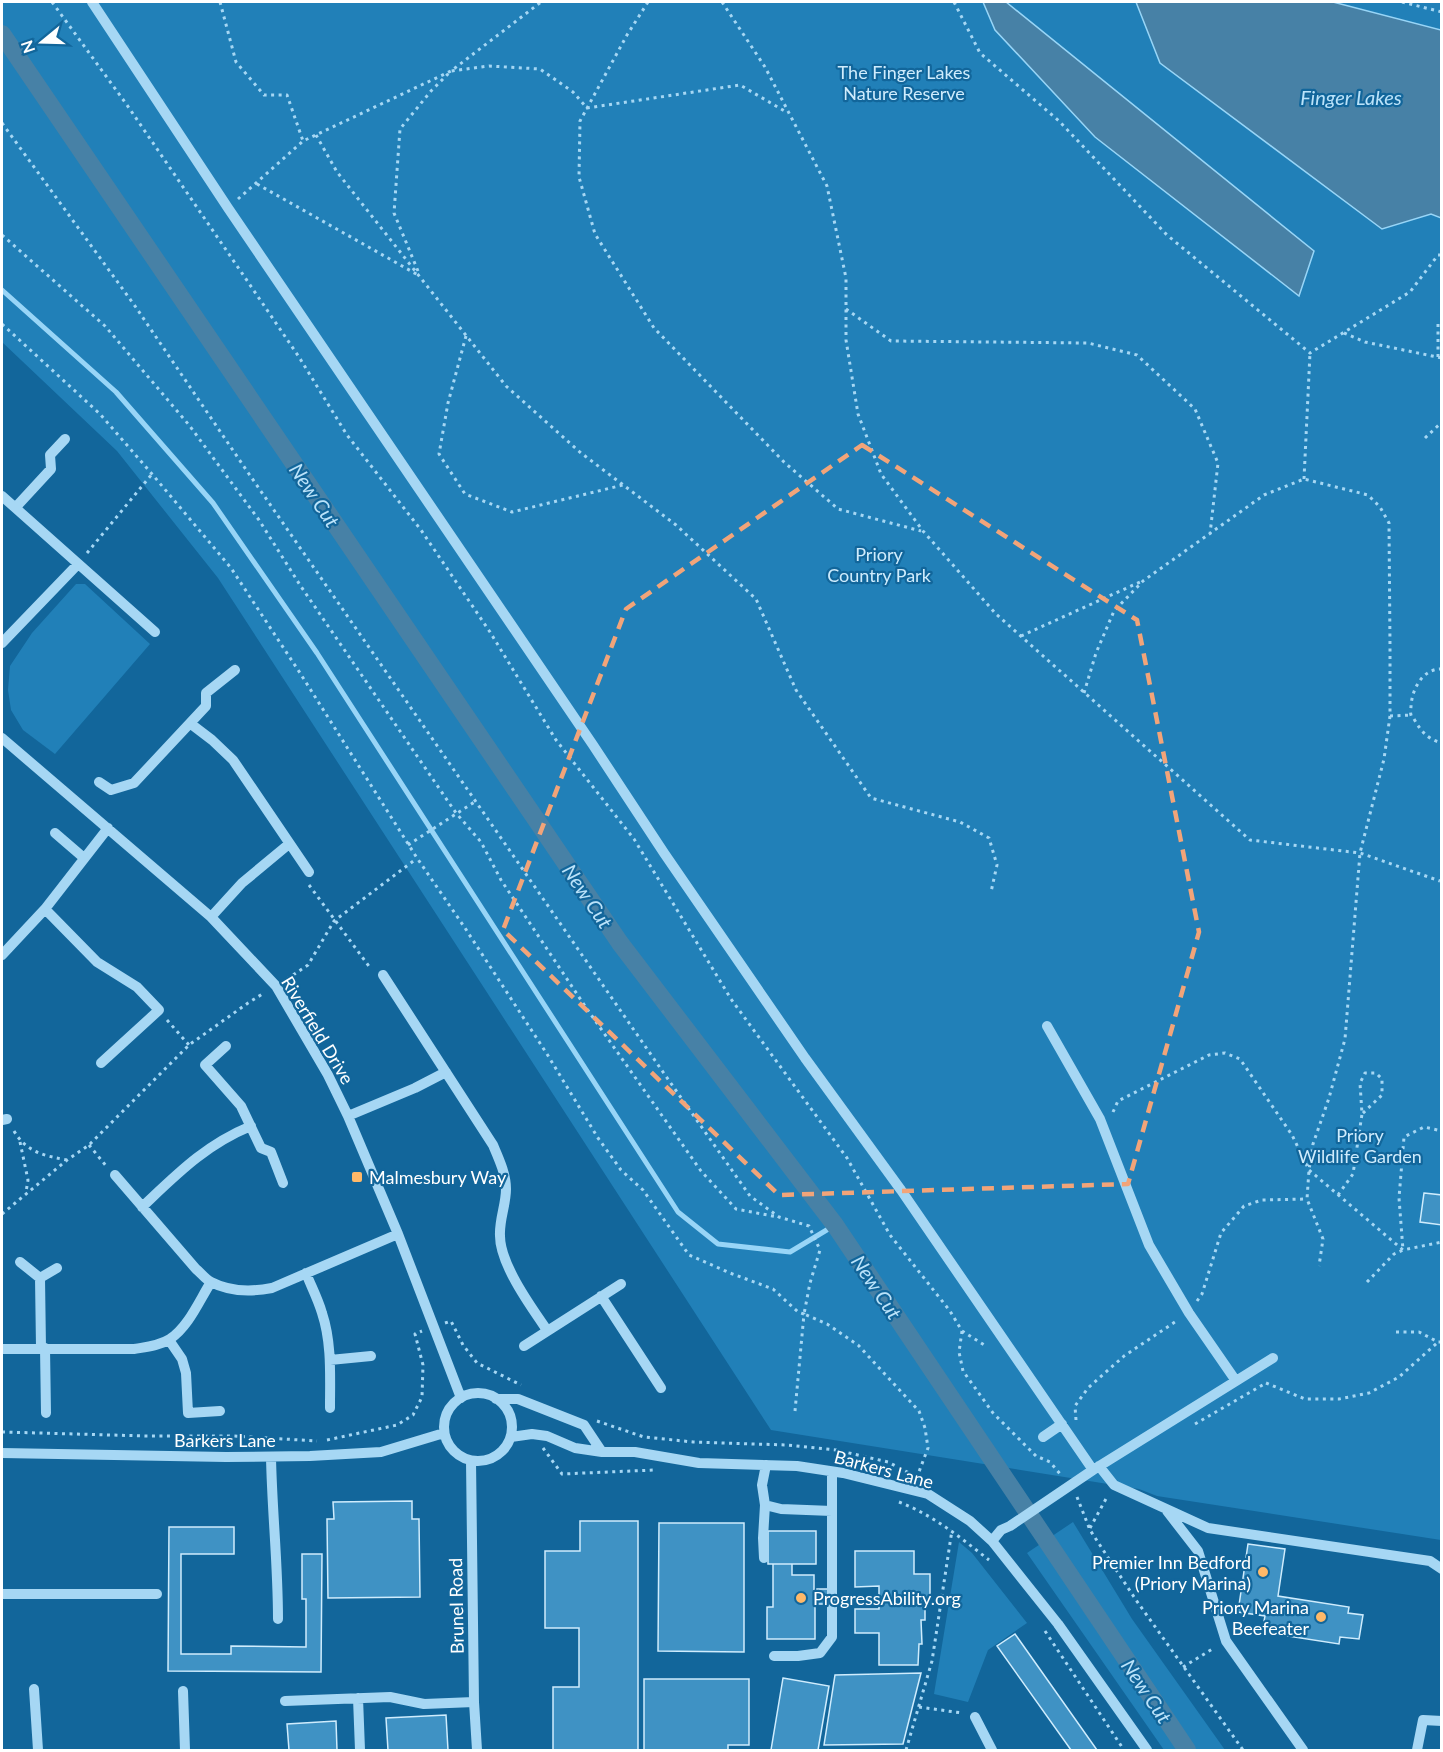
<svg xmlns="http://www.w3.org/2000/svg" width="1443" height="1752" viewBox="0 0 1443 1752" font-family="Lato,sans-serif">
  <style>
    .green { fill: #2180b8 }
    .water { fill: #4781a6; stroke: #98d5f7; stroke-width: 1.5 }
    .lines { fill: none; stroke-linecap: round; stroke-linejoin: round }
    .stream { stroke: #98d5f7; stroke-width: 5 }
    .canal { stroke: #4781a6; stroke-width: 18 }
    .building { fill: #3f92c4; stroke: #cfecfd; stroke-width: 1.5 }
    .path { stroke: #a6d7f4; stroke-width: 3; stroke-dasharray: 3 4.5; stroke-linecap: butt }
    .minor { stroke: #a6d7f4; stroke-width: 10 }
    .marked { fill: none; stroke: #f2a479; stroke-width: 4.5; stroke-dasharray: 12 8; stroke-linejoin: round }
    .poi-dot { fill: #ffb969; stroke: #12669b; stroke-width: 2 }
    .labels { text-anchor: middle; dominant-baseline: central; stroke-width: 4.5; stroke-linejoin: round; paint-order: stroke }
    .park-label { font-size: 18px; fill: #cfecfd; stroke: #12669b }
    .street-label { font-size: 18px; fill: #fff; stroke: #12669b }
    .poi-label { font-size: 18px; fill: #fff; stroke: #12669b; text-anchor: start }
    .water-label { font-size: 20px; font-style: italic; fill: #bbe3fa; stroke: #12669b }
  </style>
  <rect width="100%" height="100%" fill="#12669b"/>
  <path class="green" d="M2 2H1441V1540L1157 1496 1139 1489 771 1430 218 578 117 451 2 342Z
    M76 584H85L150 644 55 754 23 730 11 710 8 690 10 666 32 633Z
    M1073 1522 1132 1619 1225 1750H1164L1027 1553Z
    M959 1542 972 1553 1027 1623 988 1650 968 1702 934 1694Z"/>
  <path class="water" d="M983 2H1006L1314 251 1299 296 1095 137 995 30Z
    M1136 2H1333L1441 30V218L1431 214 1382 229 1160 63Z"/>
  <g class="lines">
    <path class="stream" d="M2 290 116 392 213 503 317 653 678 1212 718 1244 790 1252 835 1225"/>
    <path class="canal" d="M2 34 620 943 835 1225 1187 1750"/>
  </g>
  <path class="building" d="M1424 1193 1442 1195V1225L1420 1222Z
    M412 1501V1519H419L420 1597 328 1598 327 1519H334L333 1502Z
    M580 1521H638V1750H553V1687H579V1628H545V1551H580Z
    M659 1523H744V1652L658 1651Z
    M169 1527H234V1554H181V1654H231V1646L306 1647V1599H302V1554H322L321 1672 168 1671Z
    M768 1531H816V1564H768Z
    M1248 1544 1285 1549 1278 1596 1349 1607 1348 1613 1363 1615 1359 1639 1340 1637 1339 1644 1262 1632 1265 1616 1238 1612Z
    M855 1551H914V1574H930V1598H925V1620H921L922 1644H919L918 1665H879V1633H855V1609H879V1586L855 1587Z
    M773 1564H792V1575H814V1593H817V1589H829V1604H815V1639H767V1607H773Z
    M1015 1634 1097 1750H1071L997 1646Z
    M921 1673 903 1744 824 1745 835 1675Z
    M783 1678 829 1686 818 1750H771Z
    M644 1679H749V1745H728V1750H644Z
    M446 1715 448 1750H388L386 1718Z
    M336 1721 337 1750H289L287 1724Z"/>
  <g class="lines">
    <path class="path" d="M52 2 127 105 248 282 299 357 347 435 421 530 490 632 556 740 634 839 731 999 847 1158 890 1235 950 1311 962 1331 986 1346
      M220 2 236 62 264 95H287L303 141
      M648 2 627 35 580 121 579 177 595 234 654 328 784 462 838 509 921 531
      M722 2 765 67 827 186 846 278V340L858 414 881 474 923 531 996 614 1250 840 1360 853 1440 881
      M954 2 980 53 1059 121 1167 235 1310 353 1410 292 1438 255H1442
      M1402 2 1442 12
      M2 123 135 306 249 474 663 1072 750 1196 779 1217 809 1226 820 1250 810 1283 804 1314 827 1324 858 1345 919 1411 925 1428 928 1448 917 1477
      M316 135 337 172 506 386 581 453 676 525 756 599 796 690 871 798 960 822 989 838 997 865 991 892
      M257 184 418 275
      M238 199 303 141 451 71 541 2
      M2 235 105 326 189 425 259 520 300 585 456 813 481 842 501 880 587 1009 701 1171 736 1209 778 1217
      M418 271 394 213 400 129 431 91 451 71 489 66 540 69 573 92 587 108 740 85 788 113
      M846 309 891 341 1088 343 1137 355 1195 409 1218 463 1210 534
      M2 324 100 414 152 474 231 568 300 673 417 858 465 928 547 1054 598 1138 621 1170 643 1190 689 1255 730 1273 773 1289 798 1312 804 1314 795 1411
      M1344 333 1365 342 1442 358
      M466 336 448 403 439 454 465 494 512 512 623 485
      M1438 357V320
      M1425 438 1442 422
      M1304 479 1310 353
      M87 553 152 474
      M1021 636 1140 582
      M1442 669C1423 668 1412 689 1411 706 1411 709 1410 712 1411 715 1411 717 1413 718 1414 719 1421 731 1427 739 1442 743
      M1084 693 1096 653 1114 611 1143 581 1264 495 1304 479 1368 495 1380 507 1389 523 1390 646V716L1384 759 1360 853 1345 1039 1329 1098 1313 1144 1309 1170 1307 1199 1323 1239 1319 1266
      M1390 716 1411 715
      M408 845 476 801
      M309 885 371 969
      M287 979 308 965 334 921 416 859
      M167 1020 189 1045
      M1113 1112 1118 1101 1209 1055 1225 1053 1240 1059 1292 1135 1309 1170 1403 1250 1442 1242
      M14 1131C26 1152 45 1156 67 1160
      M20 1142 28 1180 26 1192
      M89 1145 107 1167
      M1338 1195 1353 1174 1362 1114 1360 1083 1365 1073H1376L1382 1079V1095L1362 1114
      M2 1214 67 1160 89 1145 189 1045 248 1003 264 993
      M1367 1282 1394 1254 1403 1250 1399 1198 1404 1137 1424 1127 1442 1131
      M1197 1301 1202 1294 1221 1233 1244 1206 1262 1200 1307 1199
      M445 1323 451 1321 463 1345 477 1363 521 1385
      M962 1331 959 1352 963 1371 993 1413 1036 1456 1050 1462 1061 1475
      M1396 1332H1419L1438 1342H1442
      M1266 1383 1305 1399H1339L1369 1393 1399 1377 1438 1342
      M1076 1420 1075 1406 1088 1388 1124 1356 1178 1320
      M597 1421 644 1437 693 1442 786 1445 836 1450 888 1462 913 1475
      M1195 1424 1266 1383
      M2 1432 147 1436H234L317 1441
      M327 1440 397 1425 413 1415 422 1397 423 1365 415 1334 422 1331
      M543 1448 562 1474 654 1470
      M1077 1497 1090 1530 1136 1600 1243 1750
      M899 1502C933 1515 961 1538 989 1560
      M1090 1528 1107 1497
      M1045 1631 1124 1750
      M1183 1667 1214 1648
      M919 1707 962 1713
      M906 1750 932 1661 952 1530"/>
    <path class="minor" d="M92 2 228 208 593 745 664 853 805 1058 901 1190 1093 1470
      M2 496 155 632
      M16 507 51 469 50 455 65 439
      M2 643 78 564
      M191 724 212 740 233 760 309 872
      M2 738 211 917 276 986 328 1075 348 1116 398 1234 461 1398
      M99 782 111 790 134 783 206 706V693L235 670
      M55 833 84 858
      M45 909 97 962 137 987 159 1010 101 1063
      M211 917 242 883 289 844
      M2 955 45 909 108 828
      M383 975 493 1145C499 1159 506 1174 506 1189 506 1205 499 1220 500 1236 500 1264 531 1307 547 1330
      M1047 1026 1100 1119 1149 1245 1189 1313 1236 1381
      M226 1046 205 1065 241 1106 261 1148 271 1152 283 1183
      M348 1116 415 1088 446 1072
      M2 1120 7 1119
      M115 1175 196 1269C201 1273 205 1279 211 1282 230 1292 251 1292 272 1288L398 1234
      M142 1207C177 1174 205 1145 251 1126
      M20 1262 40 1278 41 1348
      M306 1273C311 1286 318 1299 322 1313 332 1343 330 1376 330 1408
      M40 1278 57 1268
      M601 1296 661 1388
      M169 1340 182 1359 186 1373 188 1413 220 1411
      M524 1346 621 1284
      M45 1348 46 1413
      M2 1349H134C146 1347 159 1346 170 1339 189 1326 199 1301 211 1282
      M330 1360 371 1356
      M444 1427a34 34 0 1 1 68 0a34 34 0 1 1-68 0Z
      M496 1399H518L584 1425 602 1452
      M511 1437 532 1434 547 1436 575 1448 602 1452H635L699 1463 797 1466 843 1473 928 1494 970 1521 992 1541 1058 1624 1147 1750
      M1043 1437 1062 1424
      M2 1453 226 1457 310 1456 381 1452 444 1433
      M271 1457C272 1511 278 1564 278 1619
      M471 1461 474 1702 477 1750
      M766 1465 762 1485 765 1505 781 1509 832 1511
      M1099 1466 1114 1485 1208 1528 1430 1561 1442 1569
      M1167 1511 1198 1551 1226 1641 1303 1750
      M992 1541 1001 1530 1010 1526 1093 1470 1273 1358
      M764 1558 763 1538 765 1505
      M2 1594H157
      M774 1656H798L820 1653 832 1637V1472
      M34 1689 38 1750
      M183 1691 185 1750
      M358 1698 360 1750
      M285 1701 390 1697 424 1704 474 1702
      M975 1717 992 1750
      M1417 1750 1423 1720 1442 1721"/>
  </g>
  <path class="marked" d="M862 445 1137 620 1199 932 1128 1184 779 1195 503 930 626 609Z"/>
  <g class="poi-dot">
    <rect x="351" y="1171" width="12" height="12" rx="3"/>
    <circle cx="1263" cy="1572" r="6"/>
    <circle cx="801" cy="1598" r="6"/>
    <circle cx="1321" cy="1617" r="6"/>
  </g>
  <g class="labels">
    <g class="park-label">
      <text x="904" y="72">The Finger Lakes<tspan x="904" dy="21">Nature Reserve</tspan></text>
      <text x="879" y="554">Priory<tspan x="879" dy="21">Country Park</tspan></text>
      <text x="1360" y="1135">Priory<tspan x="1360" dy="21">Wildlife Garden</tspan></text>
    </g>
    <g class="street-label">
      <text transform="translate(318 1030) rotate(59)">Riverfield Drive</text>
      <text x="225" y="1440">Barkers Lane</text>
      <text transform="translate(884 1469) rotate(15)">Barkers Lane</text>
      <text transform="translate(456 1606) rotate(-91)">Brunel Road</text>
    </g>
    <g class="poi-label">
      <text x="369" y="1177">Malmesbury Way</text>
      <text x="1251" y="1562" text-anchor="end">Premier Inn Bedford<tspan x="1251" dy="21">(Priory Marina)</tspan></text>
      <text x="813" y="1598">ProgressAbility.org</text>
      <text x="1309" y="1607" text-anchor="end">Priory Marina<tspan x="1309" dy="21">Beefeater</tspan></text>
    </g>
    <g class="water-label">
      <text x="1351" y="97">Finger Lakes</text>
      <text transform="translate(315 495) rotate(56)">New Cut</text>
      <text transform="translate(588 896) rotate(56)">New Cut</text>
      <text transform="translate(877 1287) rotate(56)">New Cut</text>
      <text transform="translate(1147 1691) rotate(56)">New Cut</text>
    </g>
  </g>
  <rect width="1443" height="1752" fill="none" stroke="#ffffff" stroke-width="6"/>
  <g transform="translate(42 42) rotate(251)" stroke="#12669b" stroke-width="4.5" paint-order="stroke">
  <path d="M0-4.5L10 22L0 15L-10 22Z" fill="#ffffff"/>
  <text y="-9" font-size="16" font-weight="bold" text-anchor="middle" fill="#ffffff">N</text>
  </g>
</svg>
